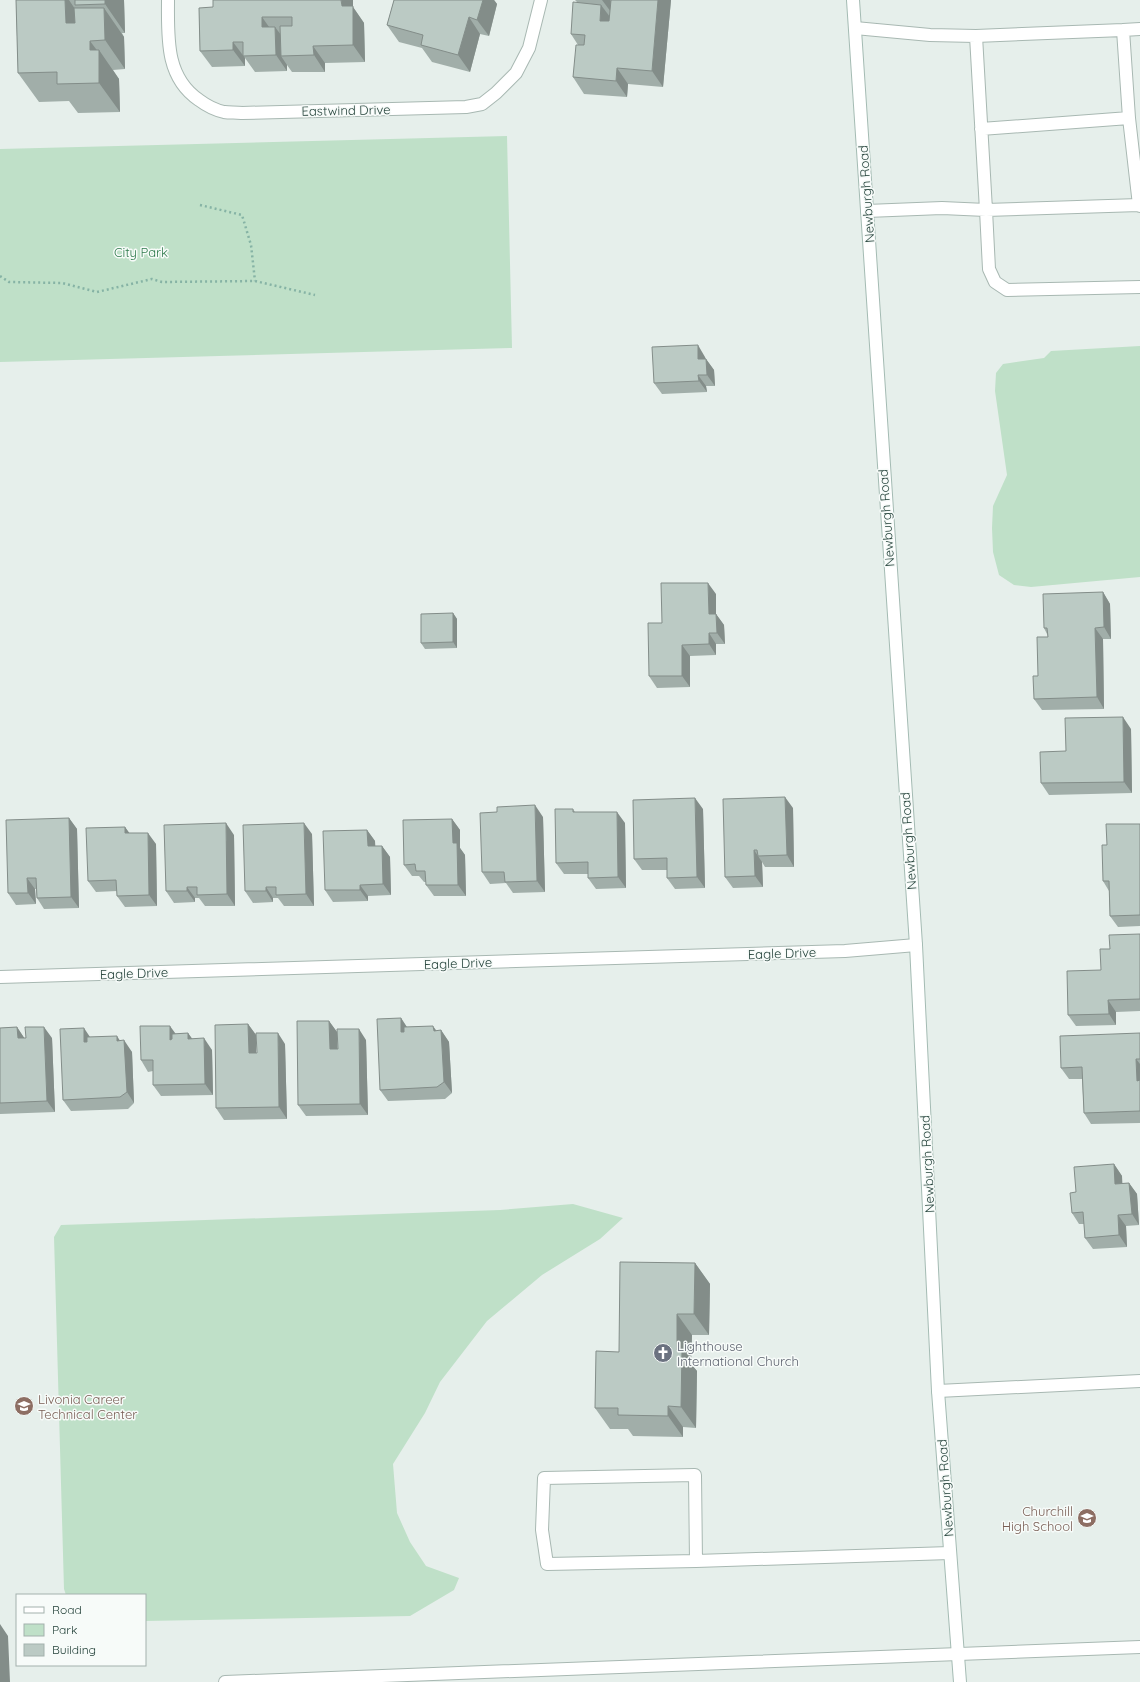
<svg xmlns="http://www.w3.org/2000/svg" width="1140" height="1682" viewBox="0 0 1140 1682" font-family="Quicksand,sans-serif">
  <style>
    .green { fill: #bfe0c8 }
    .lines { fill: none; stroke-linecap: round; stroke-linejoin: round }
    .service-casing { stroke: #a8b8b2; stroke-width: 14 }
    .minor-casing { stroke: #a8b8b2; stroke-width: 14 }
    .secondary-casing { stroke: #a4bbb3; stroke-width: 14 }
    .path { stroke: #86b3a5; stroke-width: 2.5; stroke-dasharray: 2 3; stroke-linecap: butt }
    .service { stroke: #fff; stroke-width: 12 }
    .minor { stroke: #fff; stroke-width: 12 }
    .secondary { stroke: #fff; stroke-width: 12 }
    .wall { fill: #a1aea9 }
    .shaded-wall { fill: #838d89 }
    .building { fill: #bbcac4; stroke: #838d89 }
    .labels { text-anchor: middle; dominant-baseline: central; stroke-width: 3; stroke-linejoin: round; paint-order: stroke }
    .street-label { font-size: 13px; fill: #24423a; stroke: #f7fbf9 }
    .park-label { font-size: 13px; fill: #2d7a4b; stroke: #f7fbf9 }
    .worship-label { font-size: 13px; fill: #5b616d; stroke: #f7fbf9; text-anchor: start }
    .education-label { font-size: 13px; fill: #785e54; stroke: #f7fbf9; text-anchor: start }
  </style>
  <rect width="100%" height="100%" fill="#e6efeb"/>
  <path class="green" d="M507 136 512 348 0 362V149Z
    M1140 346V577L1031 587 1014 585 999 575 993 552 992 528 993 506 1007 475 995 391 996 373 1003 364 1044 358 1051 351Z
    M573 1204 623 1218 600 1239 542 1275 487 1321 440 1382 425 1413 393 1464 397 1513 410 1542 426 1566 459 1578 454 1590 410 1616 145 1621V1595H66L64 1589 54 1237 61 1225 500 1210Z"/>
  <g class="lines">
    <g class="service-casing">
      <path id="service" d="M855 28 930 35 976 36 1123 30 1129 118 1139 205 1140 206
        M1123 30 1140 29
        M976 36 986 210 1139 205
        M981 129 1129 118
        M867 211 942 208 986 210 989 269 995 282 1007 290 1140 287
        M938 1391 1140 1381
        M696 1561 695 1475 544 1478 542 1530 547 1564 696 1561 950 1553
        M225 1682 1140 1647"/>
    </g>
    <g class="minor-casing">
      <path id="minor" d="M168 0C168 37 165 77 199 100 207 106 215 110 224 112 230 113 236 112 242 113L466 107 482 104 496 93 516 73 529 48 541 0
        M0 977 845 951 916 945"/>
    </g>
    <g class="secondary-casing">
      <path id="secondary" d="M853 0 916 945 938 1391 960 1682"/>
    </g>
    <path class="path" d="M200 205 242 215 251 245 255 281
      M0 276 9 282 62 283 97 292 152 279 162 282 255 281 315 295"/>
    <use href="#service" class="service"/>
    <use href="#minor" class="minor"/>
    <use href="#secondary" class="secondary"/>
  </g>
  <path class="wall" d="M16 0H124L125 33H122L124 37 125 69 113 70 119 79 120 112 78 113 69 101 39 102 18 73Z
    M394 0H494L497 4 489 36 480 34 470 72 432 62 422 48 399 42 387 25Z
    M575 0H671L663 87 628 84 627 97 584 94 573 77 578 45 571 34 577 2Z
    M353 7 364 23 365 62 325 63V72H292L287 65V71L255 72 245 58V66L212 67 200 51 199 8Z
    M705 357 706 359 714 370 715 386H706L707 392 662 394 654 383Z
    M1103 592 1110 604 1111 639H1103L1104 709 1042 710 1034 699 1038 676 1048 637 1047 634 1044 628Z
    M716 594V614L724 625 725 644H716V655L690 656V687L657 688 649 676 662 623Z
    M453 613 457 619V648L425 649 421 643Z
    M1131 729 1132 793 1049 795 1041 783 1066 751Z
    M793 808 794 867H765L762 862 763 887 733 888 725 877Z
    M573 809 575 812 625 823 626 888 596 889 588 878V874H564L556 863Z
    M703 809 705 888 675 889 667 878V870H642L634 859Z
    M543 817 545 892 513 893 506 883 490 884 482 872Z
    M69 818 77 829 79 908 44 909 37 898 36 889H35L36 904 16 905 8 893Z
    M452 819 460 830V848L465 855 466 896H434L426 885V882H424L419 876H412L404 865Z
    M1140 824V926L1118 927 1110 916 1109 891 1103 881 1107 845Z
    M125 827 129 833 156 844 157 906 125 907 117 896V891L96 892 88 881Z
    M367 830 375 841V846H382L390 857 391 895 368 896V901L333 902 325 890Z
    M312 834 314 906H284L278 898H273V902L253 903 245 891Z
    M234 835 235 906H205L199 898H195V902L174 903 166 891Z
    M1140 934V1011L1116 1012V1025L1076 1026 1068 1015 1101 970 1110 949Z
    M401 1018 407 1027 437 1031 441 1030 449 1042 452 1093 445 1099 388 1101 380 1090Z
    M329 1021 337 1032V1049L366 1040 368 1115 306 1116 298 1105Z
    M248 1024 256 1035V1053L285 1044 287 1119 224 1120 216 1108Z
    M17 1027 24 1038H52L55 1112 0 1114V1028Z
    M188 1033 192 1039 212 1050 213 1095 161 1096 153 1085V1071L148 1072 141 1060 176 1034Z
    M1140 1033V1123L1091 1124 1084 1113 1082 1079H1069L1061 1068Z
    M90 1037 120 1041 132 1052 134 1103 128 1109 71 1111 63 1100Z
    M1114 1164 1122 1176V1183H1129L1137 1194 1139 1225 1126 1226 1127 1247 1093 1249 1085 1238 1084 1224H1079L1072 1213 1076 1192Z
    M695 1263 710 1284 709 1335H692L691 1364 697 1371 696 1428 683 1427V1437L633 1436 628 1429H610L595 1408 619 1352Z"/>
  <path class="shaded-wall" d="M65 0H69L85 24 66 23Z
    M105 0H124L125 33 105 4Z
    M341 0H353V7L364 23 365 62 353 45 342 6Z
    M483 0H494L497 4 489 36 477 20Z
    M602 0H610L614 7V16Z
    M658 0H671L663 87 652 71Z
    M601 5 613 21H600Z
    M104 8 124 37 125 69 105 40Z
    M262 17 274 34 262 27Z
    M469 17 480 34 470 72 458 55Z
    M275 27 287 43 281 56 287 65V71L276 55Z
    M90 41 99 53V50L119 79 120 112 99 83 90 50Z
    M233 42 245 58V66L233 50Z
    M313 46 325 63V72L314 55Z
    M617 68 628 84 627 97 616 81Z
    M698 345 705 357 706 370 698 359Z
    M706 359 714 370 715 386 707 375Z
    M698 375 706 386 707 392 699 381Z
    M708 583 716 594V625L709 614Z
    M1103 592 1110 604 1111 639 1104 627Z
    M453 613 457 619V648L453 642Z
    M716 614 724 625 725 644 717 633Z
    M1095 628 1103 639 1104 709 1097 697Z
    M709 633 716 644V655L709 644Z
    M682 645 690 656V687L682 676Z
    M1123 717 1131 729 1132 793 1124 782Z
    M785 797 793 808 794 867 787 855Z
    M695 798 703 809 705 888 697 877Z
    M535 805 543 817 545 892 537 881Z
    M617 812 625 823 626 888 618 877Z
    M69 818 77 829 79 908 71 897Z
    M452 819 460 830V848L465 855 466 896 458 885 453 843Z
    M226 823 234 835 235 906 227 894Z
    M304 823 312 834 314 906 306 894Z
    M125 827 133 838 125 833Z
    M367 830 375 841 376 857 368 846Z
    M148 833 156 844 157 906 149 895Z
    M382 846 390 857 391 895 383 884Z
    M754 850 762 862 763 887 755 876Z
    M27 878 35 889 36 904 28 893Z
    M360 885 368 896V901L360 890Z
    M187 887 195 898V902L187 891Z
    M266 887 273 898V902L266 891Z
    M1108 1000 1116 1012V1025L1109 1014Z
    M401 1018 408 1029 409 1043 401 1032Z
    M329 1021 337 1032 338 1061 330 1049Z
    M248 1024 256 1035V1064L249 1053Z
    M170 1026 178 1037 170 1040Z
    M433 1026 441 1037 434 1031Z
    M17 1027 25 1039 18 1038Z
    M44 1027 52 1038 55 1112 47 1101Z
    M84 1028 92 1040V1053L84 1042Z
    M359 1029 366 1040 368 1115 360 1104Z
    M441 1030 449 1042 452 1093 444 1082Z
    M188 1033 196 1044 188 1039Z
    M278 1033 285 1044 287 1119 279 1107Z
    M117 1036 124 1047V1040L132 1052 134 1103 127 1092 117 1041Z
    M204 1038 212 1050 213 1095 205 1084Z
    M1136 1059 1140 1064V1085L1137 1081Z
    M1114 1164 1122 1176 1123 1195 1115 1184Z
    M1129 1183 1137 1194 1139 1225 1132 1214Z
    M1118 1215 1126 1226 1127 1247 1119 1235Z
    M695 1263 710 1284 709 1335 694 1314Z
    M677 1314 692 1335 691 1364 697 1371 696 1428 681 1407 677 1350Z
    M668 1406 683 1427V1437L668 1416Z
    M0 1624 8 1636 10 1682H0Z"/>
  <path class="building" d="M16 0H65L66 23H75L74 8H104L105 40 90 41V50H99V83L57 84V72L18 73Z
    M75 0H105V4L75 5Z
    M213 0H341L342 6H353V45L313 46 314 55 281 56 280 26H292V17H262V27H275L276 55 243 56V42H233V50L200 51 199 8 213 7Z
    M394 0H483L477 20 469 17 458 55 421 45 423 35 387 25Z
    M611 0H658L652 71 617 68 616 81 573 77 576 45H584L585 35 571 34 573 2 601 5 600 21H609Z
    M698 345V359H706L707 375H698L699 381 654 383 652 347Z
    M661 583H708L709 614H716L717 633H709V644L682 645V676H649L648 623H662Z
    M1103 592 1104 627 1095 628 1097 697 1034 699 1033 676H1038L1037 637H1048L1047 628H1044L1043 594Z
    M453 613V642L421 643V614Z
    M1123 717 1124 782 1041 783 1040 752 1066 751 1065 718Z
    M785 797 787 855 758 856 757 850H754L755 876 725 877 723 799Z
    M695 798 697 877 667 878V858L634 859 633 800Z
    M535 805 537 881 505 882 504 872H482L480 813 497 812V807Z
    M555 809H573V812H617L618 877 588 878V862L556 863Z
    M69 818 71 897 37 898 36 878H27L28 893H8L6 820Z
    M452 819 453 843H457L458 885H426L425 871H416L415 864 404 865 403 820Z
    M226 823 227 894 197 895V887H187V891H166L164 825Z
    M304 823 306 894 276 895V887H266V891H245L243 825Z
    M1106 824H1140V915L1110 916 1109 881H1103L1102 845H1107Z
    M125 827V833H148L149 895 117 896 116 880 88 881 86 828Z
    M367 830 368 846H382L383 884 360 885V890H325L323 831Z
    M1140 934V999L1108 1000 1109 1014 1068 1015 1067 971 1101 970 1100 949H1110L1109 935Z
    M401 1018V1032H404V1027L433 1026 434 1031 441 1030 444 1082 437 1087 380 1090 377 1019Z
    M297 1021H329L330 1049H338L337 1029H359L360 1104 298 1105Z
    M248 1024 249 1053H257L256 1033H278L279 1107 216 1108 215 1025Z
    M140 1026H170V1040L172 1039V1034L188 1033V1039L204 1038 205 1084 153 1085V1060H141Z
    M17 1027 18 1038H26L25 1027H44L47 1101 0 1103V1028Z
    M84 1028V1042H87V1037L117 1036V1041L124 1040 127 1092 120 1097 63 1100 60 1029Z
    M1140 1033V1059H1136L1137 1081 1140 1080V1111L1084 1113 1082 1067 1061 1068 1060 1036Z
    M1114 1164 1115 1184 1129 1183 1132 1214 1118 1215 1119 1235 1085 1238 1083 1212 1072 1213 1070 1193 1076 1192 1074 1167Z
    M620 1262 695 1263 694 1314H677V1350H682L681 1407 668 1406V1416L618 1415V1408H595L596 1351 619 1352Z"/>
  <defs>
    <g id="church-disc" transform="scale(1)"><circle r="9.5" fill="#6b7280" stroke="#f7fbf9"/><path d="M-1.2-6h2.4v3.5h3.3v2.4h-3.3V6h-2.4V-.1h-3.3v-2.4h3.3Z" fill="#fff"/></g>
    <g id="school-disc" transform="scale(1)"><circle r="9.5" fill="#8d6e63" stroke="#f7fbf9"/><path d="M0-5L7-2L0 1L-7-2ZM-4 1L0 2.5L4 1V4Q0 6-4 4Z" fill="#fff"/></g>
  </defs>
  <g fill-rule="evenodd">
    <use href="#church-disc" x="663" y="1353"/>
    <use href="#school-disc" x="24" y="1406"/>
    <use href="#school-disc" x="1087" y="1518"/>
  </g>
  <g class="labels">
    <g class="street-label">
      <text transform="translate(346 110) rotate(-1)">Eastwind Drive</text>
      <text transform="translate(866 194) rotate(-94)">Newburgh Road</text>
      <text transform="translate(886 518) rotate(-94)">Newburgh Road</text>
      <text transform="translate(908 841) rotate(-94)">Newburgh Road</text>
      <text transform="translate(782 953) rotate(-2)">Eagle Drive</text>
      <text transform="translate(458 963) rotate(-2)">Eagle Drive</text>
      <text transform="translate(134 973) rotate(-2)">Eagle Drive</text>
      <text transform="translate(927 1164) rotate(-93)">Newburgh Road</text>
      <text transform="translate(945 1488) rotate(-94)">Newburgh Road</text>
    </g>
    <g class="park-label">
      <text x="141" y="252">City Park</text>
    </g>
    <g class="worship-label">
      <text x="677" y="1346">Lighthouse<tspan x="677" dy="15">International Church</tspan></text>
    </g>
    <g class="education-label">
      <text x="38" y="1399">Livonia Career<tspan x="38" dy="15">Technical Center</tspan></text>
      <text x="1073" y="1511" text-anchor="end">Churchill<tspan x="1073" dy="15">High School</tspan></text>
    </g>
  </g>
  <rect x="16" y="1594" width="130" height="72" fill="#f7fbf9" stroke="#a3b1ad"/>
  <rect x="24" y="1607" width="20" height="6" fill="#ffffff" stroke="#a3b1ad"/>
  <text x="52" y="1614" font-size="12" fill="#24423a">Road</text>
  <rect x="24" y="1624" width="20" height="12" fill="#bfe0c8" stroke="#a3b1ad"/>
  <text x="52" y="1634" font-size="12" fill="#24423a">Park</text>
  <rect x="24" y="1644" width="20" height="12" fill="#bbcac4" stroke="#a3b1ad"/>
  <text x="52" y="1654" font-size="12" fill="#24423a">Building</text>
</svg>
